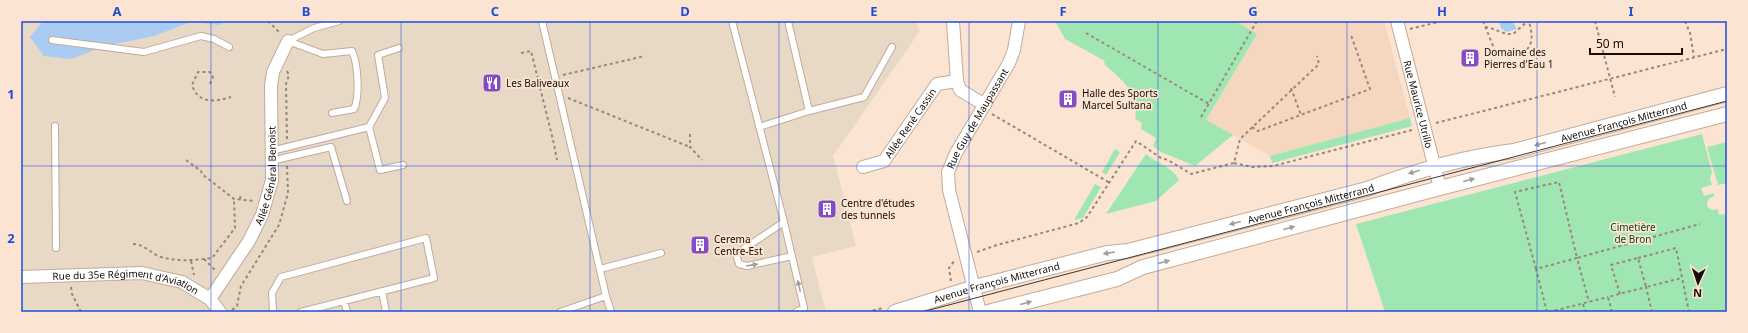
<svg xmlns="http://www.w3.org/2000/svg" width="1748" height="333" viewBox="0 0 1748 333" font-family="'Noto Sans',sans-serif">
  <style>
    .commercial { fill: #e8d8c6 }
    .built { fill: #f5d6bf }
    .green { fill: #a0e6b2 }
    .water { fill: #aaccf2 }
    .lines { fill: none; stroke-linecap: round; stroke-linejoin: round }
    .service-casing { stroke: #c2ab99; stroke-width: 8 }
    .minor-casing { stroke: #c2ab99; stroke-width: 14 }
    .tertiary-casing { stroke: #c2ab99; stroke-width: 16 }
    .path { stroke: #98877a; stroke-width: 2; stroke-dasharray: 3 3; stroke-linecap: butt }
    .service { stroke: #fff; stroke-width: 6 }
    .minor { stroke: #fff; stroke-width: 12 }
    .tertiary { stroke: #fff; stroke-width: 14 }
    .tram { stroke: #41352d; stroke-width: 1 }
    .oneway { fill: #a19e9c }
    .grid { fill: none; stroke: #1d4ed8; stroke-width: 1; stroke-opacity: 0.55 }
    .labels { text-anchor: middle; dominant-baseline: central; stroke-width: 3.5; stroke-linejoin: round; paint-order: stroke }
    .poi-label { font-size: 10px; fill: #150d07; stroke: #fce4d2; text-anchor: start }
    .street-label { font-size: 10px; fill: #150d07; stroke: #fce4d2 }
    .park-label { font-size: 10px; fill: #0c4523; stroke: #fce4d2 }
    .neatline { fill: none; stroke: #1d4ed8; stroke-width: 1.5 }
    .grid-label { font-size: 13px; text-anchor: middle; font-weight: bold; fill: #1d4ed8 }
  </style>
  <rect width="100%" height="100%" fill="#fce4d2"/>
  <path class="commercial" d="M21 21H915L920 31 833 156 856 246 812 257 826 312H21Z"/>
  <path class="built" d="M1235 21H1384L1410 118 1270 156 1240 139 1206 120 1257 34Z"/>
  <path class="green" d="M1055 21H1235L1257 34 1206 120 1233 135 1195 166 1161 152 1153 146 1156 138 1141 129 1142 123 1135 119C1140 93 1121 79 1104 64L1105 61 1065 39Z
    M1410 118 1412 126 1272 163 1270 156Z
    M1702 134 1712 172 1710 179 1712 185 1701 188 1704 196 1714 193V196L1710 198 1707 202 1708 208 1713 210 1718 209 1719 215 1724 214 1727 218V312H1385L1356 224Z
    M1727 142V183L1718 185 1707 147Z
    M1115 149 1120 152 1106 175 1102 172Z
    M1146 154C1156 163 1173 167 1179 180L1156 201 1106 214Z
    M1095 184 1101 187 1083 218 1074 220Z"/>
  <path class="water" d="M43 21H225L220 25 191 22 154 36 105 46 71 59 44 56 30 37Z
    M1499 21H1512L1517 29 1506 32 1501 28Z"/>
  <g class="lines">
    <g class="service-casing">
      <path id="service" d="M542 21 606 296 560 312
        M732 21 784 222 804 308 796 312
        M52 40 144 52 201 36 214 39 229 47
        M288 41 323 54 352 51C358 64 360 96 354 109L332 113
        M288 41 314 28 339 21
        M809 111 864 97 892 47
        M55 126 56 248
        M369 127 380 170 403 165
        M759 127 809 111 788 21
        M271 151 369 127 385 98 378 55 399 48
        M271 161 331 147 347 201
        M784 222 736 254 739 264 747 266 792 256
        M600 269 661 253
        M382 291 386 312
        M606 296 611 312
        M344 301 347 312
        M273 312 272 293 281 277 426 238 434 278 301 312"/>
    </g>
    <g class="minor-casing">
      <g id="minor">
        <path d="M953 21 957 81 960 90 985 105"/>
        <path id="s1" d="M1397 21 1440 188"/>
        <path id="s2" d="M863 167 884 161 937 84 957 81"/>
        <path id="s3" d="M21 277 142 273 182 282 210 299 220 312"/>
        <path id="s4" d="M210 299 249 241 262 215 272 180 271 86 273 72 288 41"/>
        <path id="s5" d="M980 312 949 190 948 172 956 153 1009 63 1014 50 1019 21"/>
      </g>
    </g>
    <g class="tertiary-casing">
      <g id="tertiary">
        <path id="s6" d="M895 312 975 287 1107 253 1128 251 1367 189C1415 171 1463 157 1514 151L1727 94"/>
        <path d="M988 312 1117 279 1143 267 1440 188 1727 114"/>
      </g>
    </g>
    <path class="path" d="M268 21 280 33
      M1483 21 1495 51C1500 52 1508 55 1513 55 1535 52 1533 37 1529 21
      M1595 21 1615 97
      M1685 21 1690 33 1694 57
      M1485 27C1496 28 1502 35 1513 34L1528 21
      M1410 29 1442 21
      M1086 33 1209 104
      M521 53 531 51 554 144 557 160
      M287 71 289 75 286 84 287 139
      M563 75 645 56
      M210 84 213 77 210 72H198L192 85C198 104 215 102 231 97
      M1291 88 1301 115
      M568 98 690 147
      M992 114 1110 183
      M1201 117 1257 21
      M1436 123 1727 49
      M1252 127 1258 131 1370 89 1351 35
      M690 134V147L702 160
      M186 160 201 171 202 174 234 199 255 201
      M1234 163 1252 167 1273 166 1412 130
      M240 199 241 194
      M133 244C145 244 151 254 161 257 179 262 195 260 212 258L235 228 234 199
      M977 252 997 245 1079 223 1087 217 1136 141 1161 158 1168 160 1191 174 1234 163 1240 139 1319 64 1317 56
      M1638 258 1676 248 1689 312
      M204 259 216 271
      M191 261 194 275
      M1536 269 1515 192 1559 182 1577 258 1700 224
      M951 281 949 268 955 260
      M71 287 72 294 81 312
      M1620 294 1611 265 1638 258 1646 287 1682 278
      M1583 304 1586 312
      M232 310 237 306 241 286 279 225 288 193 287 166
      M867 312 883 308
      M1547 312 1536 269 1577 258 1589 302
      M1549 312 1608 297
      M1612 312 1608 297 1646 287 1652 312"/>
    <use href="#service" class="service"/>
    <use href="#minor" class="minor"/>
    <use href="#tertiary" class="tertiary"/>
    <path class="tram" d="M922 312 1727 101"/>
  </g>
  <defs><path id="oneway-solid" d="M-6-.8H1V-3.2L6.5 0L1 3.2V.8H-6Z"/></defs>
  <g class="oneway">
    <use href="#oneway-solid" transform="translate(1540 144) rotate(165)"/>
    <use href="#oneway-solid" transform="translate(1414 172) rotate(164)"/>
    <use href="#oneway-solid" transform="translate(1469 180) rotate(-15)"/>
    <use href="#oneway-solid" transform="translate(1235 223) rotate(165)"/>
    <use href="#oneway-solid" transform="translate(1289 228) rotate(-15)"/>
    <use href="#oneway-solid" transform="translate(1109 253) rotate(171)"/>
    <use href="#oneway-solid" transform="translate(1164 262) rotate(-15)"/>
    <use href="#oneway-solid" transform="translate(752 265) rotate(-9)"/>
    <use href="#oneway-solid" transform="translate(799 286) rotate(-103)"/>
    <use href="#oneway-solid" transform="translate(1026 303) rotate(-15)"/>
  </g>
  <path class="grid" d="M211 21V312M401 21V312M590 21V312M779 21V312M969 21V312M1158 21V312M1347 21V312M1537 21V312M21 166H1727"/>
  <defs>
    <g id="building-square" transform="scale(1)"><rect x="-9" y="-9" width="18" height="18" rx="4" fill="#844bc2" stroke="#fce4d2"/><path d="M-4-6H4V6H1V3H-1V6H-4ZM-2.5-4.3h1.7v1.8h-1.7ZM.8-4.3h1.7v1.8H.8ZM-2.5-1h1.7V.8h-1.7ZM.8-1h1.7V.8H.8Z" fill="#fff"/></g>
    <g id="restaurant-square" transform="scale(1)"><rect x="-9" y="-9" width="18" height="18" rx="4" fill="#844bc2" stroke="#fce4d2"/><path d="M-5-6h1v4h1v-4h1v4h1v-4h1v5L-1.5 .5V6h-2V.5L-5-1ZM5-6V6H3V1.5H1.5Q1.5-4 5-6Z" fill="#fff"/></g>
  </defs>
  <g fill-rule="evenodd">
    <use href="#building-square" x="1470" y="58"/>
    <use href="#restaurant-square" x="492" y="83"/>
    <use href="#building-square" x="1068" y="99"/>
    <use href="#building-square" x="827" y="209"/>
    <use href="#building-square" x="700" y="245"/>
  </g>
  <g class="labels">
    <g class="poi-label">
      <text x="1484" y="52">Domaine des<tspan x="1484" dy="12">Pierres d'Eau 1</tspan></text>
      <text x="506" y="83">Les Baliveaux</text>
      <text x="1082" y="93">Halle des Sports<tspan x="1082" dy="12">Marcel Sultana</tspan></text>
      <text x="841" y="203">Centre d'études<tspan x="841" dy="12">des tunnels</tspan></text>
      <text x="714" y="239">Cerema<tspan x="714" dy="12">Centre-Est</tspan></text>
    </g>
    <g class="street-label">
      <text stroke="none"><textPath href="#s1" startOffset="86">Rue Maurice Utrillo</textPath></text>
      <text stroke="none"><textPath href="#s5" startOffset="205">Rue Guy de Maupassant</textPath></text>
      <text stroke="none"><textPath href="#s6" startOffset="754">Avenue François Mitterrand</textPath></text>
      <text stroke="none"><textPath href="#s2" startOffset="68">Allée René Cassin</textPath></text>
      <text stroke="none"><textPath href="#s4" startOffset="139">Allée Général Benoist</textPath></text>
      <text stroke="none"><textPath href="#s6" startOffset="430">Avenue François Mitterrand</textPath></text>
      <text stroke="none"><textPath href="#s6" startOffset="106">Avenue François Mitterrand</textPath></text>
      <text stroke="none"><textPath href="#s3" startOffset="106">Rue du 35e Régiment d'Aviation</textPath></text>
    </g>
    <g class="park-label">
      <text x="1633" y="227">Cimetière<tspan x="1633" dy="12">de Bron</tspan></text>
    </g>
  </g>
  <rect width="1748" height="333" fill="none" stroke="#fce4d2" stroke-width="44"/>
  <g transform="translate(1698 283) rotate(183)" stroke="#fce4d2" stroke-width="3" paint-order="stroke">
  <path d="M0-3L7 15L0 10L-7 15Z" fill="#150d07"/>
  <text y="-6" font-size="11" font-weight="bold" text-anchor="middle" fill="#150d07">N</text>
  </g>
  <path d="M1590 48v6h92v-6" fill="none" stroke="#150d07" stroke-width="2"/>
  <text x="1596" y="48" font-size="12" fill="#150d07" stroke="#fce4d2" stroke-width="3" paint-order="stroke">50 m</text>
  <rect x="22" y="22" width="1704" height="289" class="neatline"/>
  <g class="grid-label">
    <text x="117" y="16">A</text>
    <text x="306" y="16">B</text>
    <text x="495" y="16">C</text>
    <text x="685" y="16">D</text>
    <text x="874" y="16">E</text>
    <text x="1063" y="16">F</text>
    <text x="1253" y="16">G</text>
    <text x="1442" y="16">H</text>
    <text x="1631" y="16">I</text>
    <text x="11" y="99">1</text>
    <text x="11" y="243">2</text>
  </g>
</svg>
